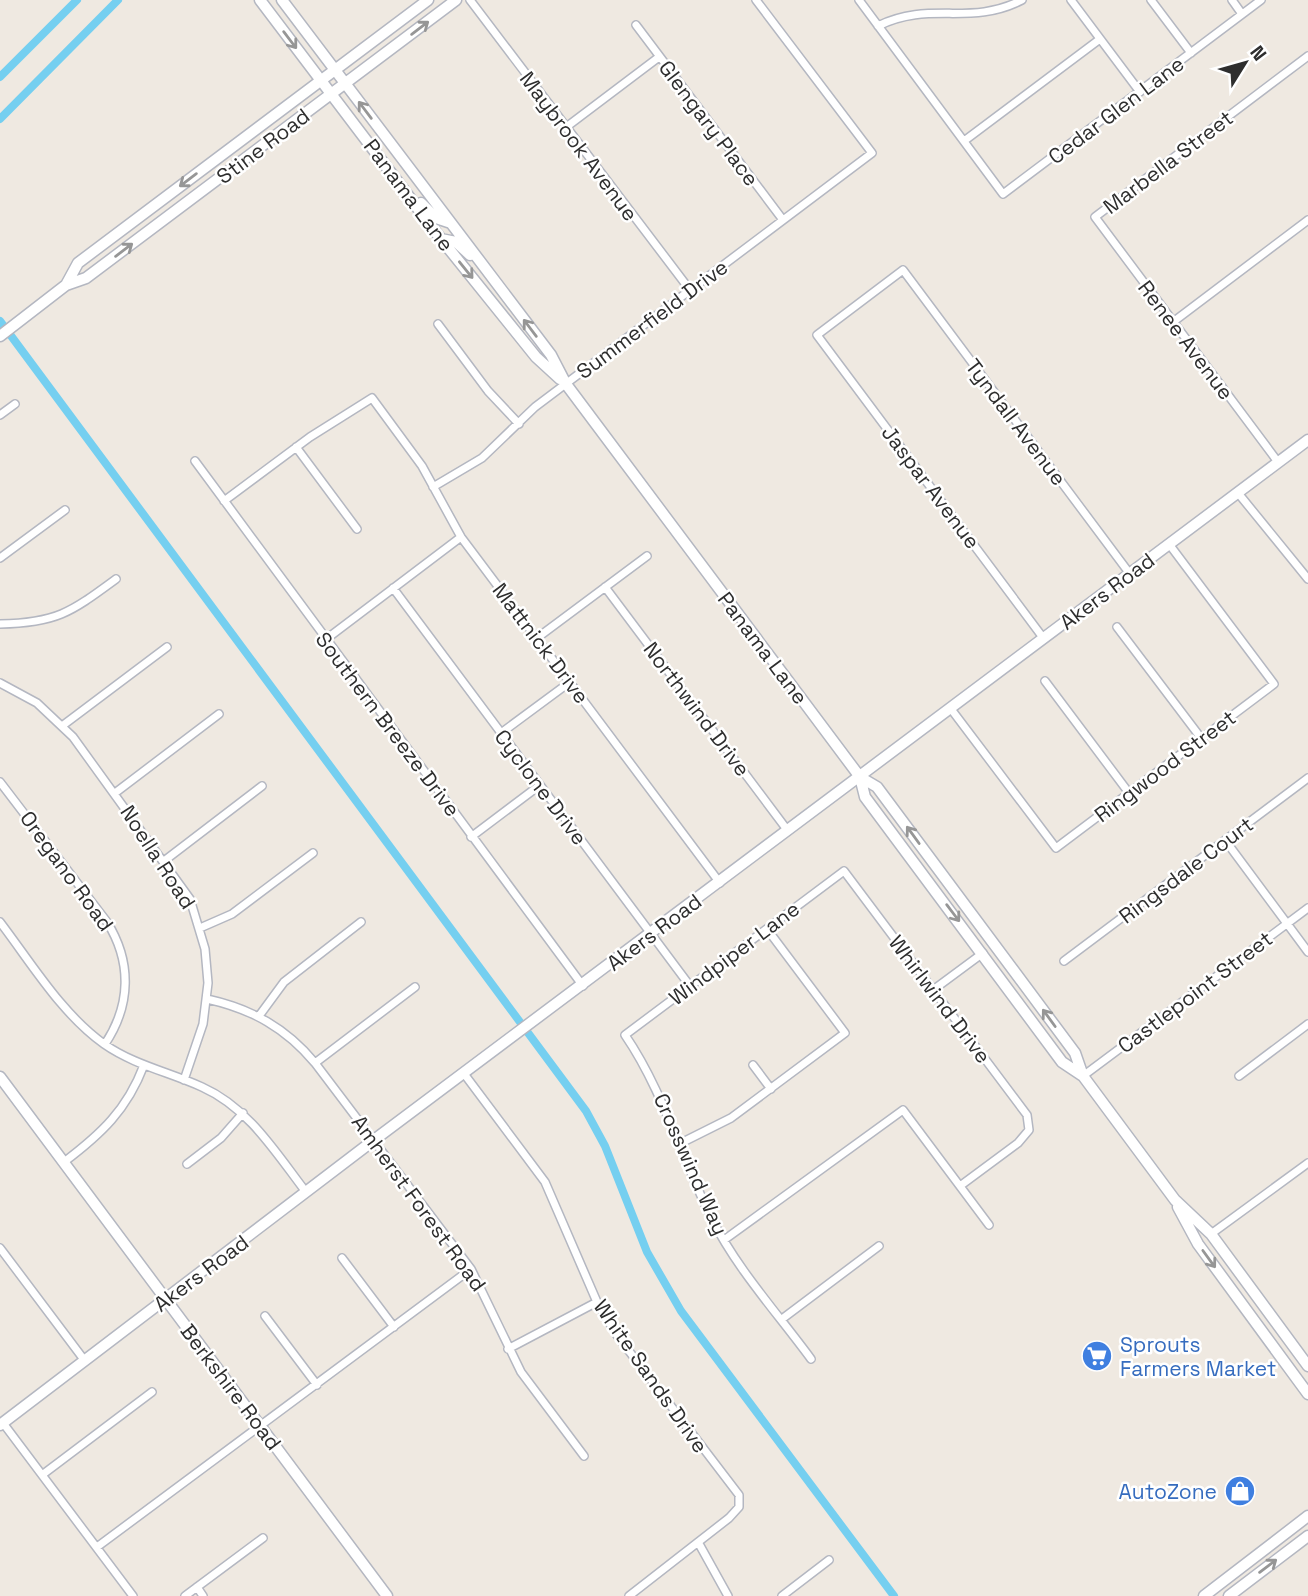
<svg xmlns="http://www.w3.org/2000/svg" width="1308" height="1596" viewBox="0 0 1308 1596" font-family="'Space Grotesk',sans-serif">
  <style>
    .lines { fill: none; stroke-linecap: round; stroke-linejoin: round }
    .canal { stroke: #75cff0; stroke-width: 8 }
    .street-casing { stroke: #b4b7c1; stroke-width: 10 }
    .secondary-casing { stroke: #b4b7c1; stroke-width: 13 }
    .street { stroke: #fff; stroke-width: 7 }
    .secondary { stroke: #fff; stroke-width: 10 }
    .oneway { stroke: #969696 }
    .labels { text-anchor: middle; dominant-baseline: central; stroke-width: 5; stroke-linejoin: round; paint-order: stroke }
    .street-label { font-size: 21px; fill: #2e2e2e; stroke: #fff }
    .shop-label { font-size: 21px; fill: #366cbe; stroke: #fff; text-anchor: start }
  </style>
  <rect width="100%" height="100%" fill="#efe9e1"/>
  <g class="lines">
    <path class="canal" d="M0 77 77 0
      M0 119 118 0
      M0 321 586 1111 605 1146 647 1252 681 1311 894 1596"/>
    <g class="street-casing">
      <path id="street" d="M470 0 690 290
        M859 0 1003 194 1261 0
        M1071 0 1140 92
        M1151 0 1191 53
        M1232 0 1242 14
        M636 25 783 220
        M878 26C931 0 969 27 1022 0
        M565 128 659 57
        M964 141 1100 39
        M1173 322 1308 220
        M438 324 488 391 519 424
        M0 415 15 404
        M296 447 357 529
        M195 461 583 986
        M1278 462 1095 217 1308 56
        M433 487 482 458 535 407 872 153 756 0
        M1238 493 1308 579
        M224 501 310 437 372 398 422 466 461 537 720 883
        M0 558 65 510
        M605 587 788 831
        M393 588 690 986
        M0 624C57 623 71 612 116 579
        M1117 627 1201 738
        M537 638 647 556
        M1044 639 817 335 903 270 1130 574
        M325 640 461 537
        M1045 681 1129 793
        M0 683 37 703 73 737 190 899 205 949 208 983 203 1024 184 1080
        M951 709 1056 848 1274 684 1169 544
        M62 726 167 647
        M501 733 570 682
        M0 782 107 922C132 962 131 1005 105 1044
        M115 793 219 714
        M471 837 540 785
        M1225 840 1308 952
        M164 861 262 786
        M0 922C32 964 61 1013 104 1044 134 1065 169 1072 202 1087 249 1108 276 1153 306 1192
        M200 928 232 914 313 853
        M1064 961 1308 778
        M933 990 983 953
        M207 999C252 1009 286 1028 315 1063L471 1269 521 1372 584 1456
        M259 1016 284 982 361 922
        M315 1063 415 987
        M753 1065 771 1089
        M465 1075 545 1182 597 1302 616 1334 739 1495V1507L729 1518 629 1596
        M1083 1076 1308 908
        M1239 1076 1308 1024
        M681 1143 731 1118 845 1033 767 929
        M64 1162C101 1134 127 1110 144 1065
        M187 1164 221 1138 243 1113
        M1211 1234 1308 1163
        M724 1240 903 1110 989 1225
        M0 1248 85 1361
        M342 1258 394 1327
        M265 1316 317 1385
        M782 1319 879 1246
        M508 1349 597 1302
        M811 1359C778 1314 737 1269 712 1219 681 1158 664 1092 625 1035L844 871 1027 1115 1029 1130 1018 1143 960 1186
        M3 1423 133 1596
        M42 1475 152 1392
        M698 1542 728 1596
        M97 1547 471 1269
        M197 1587 203 1596
        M185 1596 263 1538
        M782 1596 829 1560"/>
    </g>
    <g class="secondary-casing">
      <path id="secondary" d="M260 0 441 239 536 357 560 379
        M282 0 551 355 566 384 860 777 865 797 1062 1062 1083 1076
        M421 203 436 218 451 223
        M441 239 456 242 470 255
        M66 285 78 263 428 0
        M0 336 66 285 86 278 456 0
        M860 777 877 787 1075 1053 1083 1076 1175 1200 1211 1234 1308 1366
        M0 1077 387 1596
        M1178 1207 1198 1244 1308 1394
        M0 1425 374 1140 1308 440
        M1204 1596 1308 1516
        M1229 1596 1308 1536"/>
    </g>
    <use href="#street" class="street"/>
    <use href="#secondary" class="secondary"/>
  </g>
  <defs><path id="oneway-shaft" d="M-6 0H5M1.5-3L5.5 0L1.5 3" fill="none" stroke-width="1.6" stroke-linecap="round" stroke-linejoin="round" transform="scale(1.75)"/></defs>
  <g class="oneway">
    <use href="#oneway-shaft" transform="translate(420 28) rotate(-37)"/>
    <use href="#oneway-shaft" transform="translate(290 40) rotate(53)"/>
    <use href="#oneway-shaft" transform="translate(365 110) rotate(-127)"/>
    <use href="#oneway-shaft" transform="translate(188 180) rotate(143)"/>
    <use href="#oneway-shaft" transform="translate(124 250) rotate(-37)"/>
    <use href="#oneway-shaft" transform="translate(466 270) rotate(51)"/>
    <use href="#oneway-shaft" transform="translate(530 328) rotate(-127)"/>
    <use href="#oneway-shaft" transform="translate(913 835) rotate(-126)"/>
    <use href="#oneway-shaft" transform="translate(953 913) rotate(53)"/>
    <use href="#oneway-shaft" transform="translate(1049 1018) rotate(-126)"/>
    <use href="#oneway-shaft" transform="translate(1209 1259) rotate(54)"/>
    <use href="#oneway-shaft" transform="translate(1268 1566) rotate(-37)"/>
  </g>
  <defs>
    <g id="supermarket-disc" transform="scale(1.575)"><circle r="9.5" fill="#3f7fe0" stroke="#fff"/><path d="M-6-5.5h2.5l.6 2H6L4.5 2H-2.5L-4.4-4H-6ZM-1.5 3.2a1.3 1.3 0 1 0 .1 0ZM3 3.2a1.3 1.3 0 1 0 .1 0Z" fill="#fff"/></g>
    <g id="shop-disc" transform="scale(1.575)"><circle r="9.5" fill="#3f7fe0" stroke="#fff"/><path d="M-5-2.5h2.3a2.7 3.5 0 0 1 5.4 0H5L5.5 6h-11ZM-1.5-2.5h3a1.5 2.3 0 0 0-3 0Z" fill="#fff"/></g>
  </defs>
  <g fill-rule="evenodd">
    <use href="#supermarket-disc" x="1097" y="1356"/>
    <use href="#shop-disc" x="1240" y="1491"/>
  </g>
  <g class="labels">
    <g class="street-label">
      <text transform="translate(1116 110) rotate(-37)">Cedar Glen Lane</text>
      <text transform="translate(709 123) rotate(53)">Glengary Place</text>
      <text transform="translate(263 146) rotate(-37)">Stine Road</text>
      <text transform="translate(579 146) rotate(53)">Maybrook Avenue</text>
      <text transform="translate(1168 162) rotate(-37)">Marbella Street</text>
      <text transform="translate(409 195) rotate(53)">Panama Lane</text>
      <text transform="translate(652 319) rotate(-37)">Summerfield Drive</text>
      <text transform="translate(1186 340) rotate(53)">Renee Avenue</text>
      <text transform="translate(1016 422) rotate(53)">Tyndall Avenue</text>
      <text transform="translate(931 487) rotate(53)">Jaspar Avenue</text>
      <text transform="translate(1107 591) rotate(-37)">Akers Road</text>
      <text transform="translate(541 643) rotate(53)">Mattnick Drive</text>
      <text transform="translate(763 648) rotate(53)">Panama Lane</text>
      <text transform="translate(697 709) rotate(53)">Northwind Drive</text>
      <text transform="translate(388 724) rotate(53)">Southern Breeze Drive</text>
      <text transform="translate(1165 766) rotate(-37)">Ringwood Street</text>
      <text transform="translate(541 787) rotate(53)">Cyclone Drive</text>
      <text transform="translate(158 857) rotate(57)">Noella Road</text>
      <text transform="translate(1186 870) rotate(-37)">Ringsdale Court</text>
      <text transform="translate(67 871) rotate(54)">Oregano Road</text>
      <text transform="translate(654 932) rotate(-37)">Akers Road</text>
      <text transform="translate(734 953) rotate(-37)">Windpiper Lane</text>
      <text transform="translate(1195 992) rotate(-37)">Castlepoint Street</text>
      <text transform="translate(940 999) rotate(53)">Whirlwind Drive</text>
      <text transform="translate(691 1164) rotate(66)">Crosswind Way</text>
      <text transform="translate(419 1203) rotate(54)">Amherst Forest Road</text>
      <text transform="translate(201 1273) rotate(-37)">Akers Road</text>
      <text transform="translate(651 1376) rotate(55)">White Sands Drive</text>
      <text transform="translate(231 1387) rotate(53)">Berkshire Road</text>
    </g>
    <g class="shop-label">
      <text x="1120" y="1344">Sprouts<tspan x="1120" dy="24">Farmers Market</tspan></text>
      <text x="1217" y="1491" text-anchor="end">AutoZone</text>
    </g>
  </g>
  <g transform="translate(1245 63) rotate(53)" stroke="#ffffff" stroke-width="5" paint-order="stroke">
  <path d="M0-5L12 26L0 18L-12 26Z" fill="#2e2e2e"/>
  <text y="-10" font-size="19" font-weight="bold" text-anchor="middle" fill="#2e2e2e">N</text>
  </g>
</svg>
